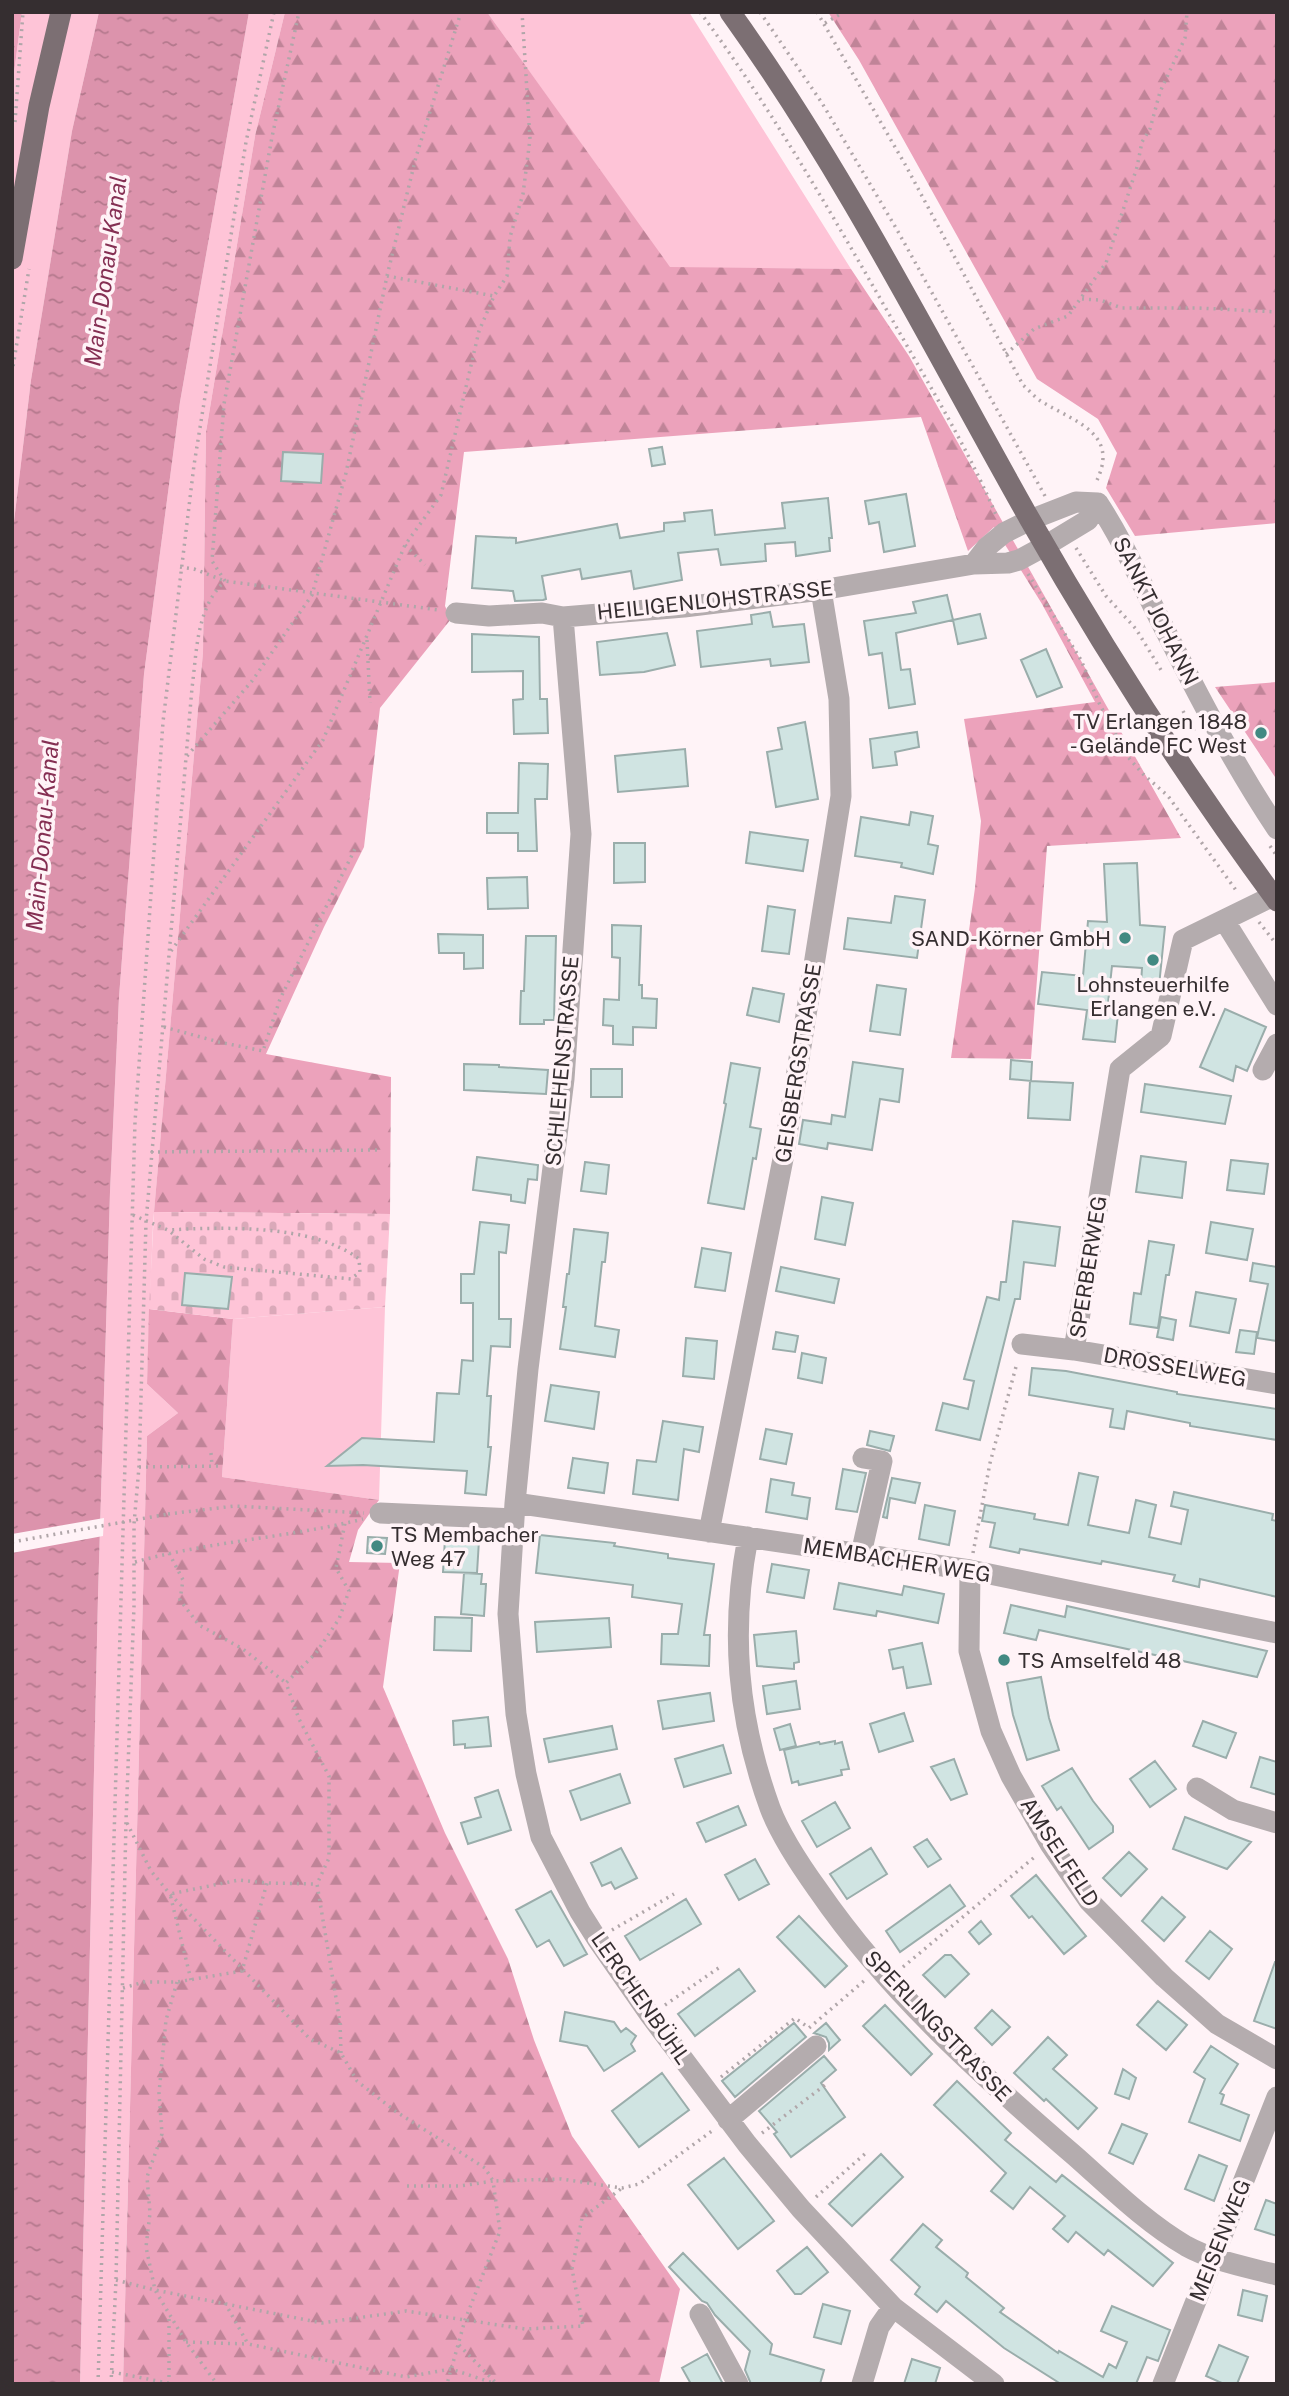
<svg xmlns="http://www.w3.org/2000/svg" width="1289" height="2396" viewBox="0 0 1289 2396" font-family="'Public Sans',sans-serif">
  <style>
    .green { fill: #fec4d7 }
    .forest { fill: url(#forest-firs) }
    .cemetery { fill: url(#cemetery-stones) }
    .water { fill: url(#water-ripples) }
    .pier { fill: #fff3f7 }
    .building { fill: #d0e4e2; stroke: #9aadab; stroke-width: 2 }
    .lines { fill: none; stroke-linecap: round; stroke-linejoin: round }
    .path { stroke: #b0a6a9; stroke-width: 3.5; stroke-dasharray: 2 5; stroke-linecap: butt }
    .minor { stroke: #b4acae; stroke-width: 21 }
    .major { stroke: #7c6f73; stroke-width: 21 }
    .path-bridge { stroke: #b0a6a9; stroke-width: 3.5; stroke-dasharray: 2 5; stroke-linecap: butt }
    .poi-dot { fill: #428982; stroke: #fff3f7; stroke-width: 2.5 }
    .labels { text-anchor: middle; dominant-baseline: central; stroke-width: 7; stroke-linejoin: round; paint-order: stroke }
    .street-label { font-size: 21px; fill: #352e30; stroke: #fff3f7 }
    .poi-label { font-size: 21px; fill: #352e30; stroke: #fff3f7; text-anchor: end }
    .water-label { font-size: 23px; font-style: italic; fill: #852f53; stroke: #fff3f7 }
  </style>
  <defs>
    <pattern id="forest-firs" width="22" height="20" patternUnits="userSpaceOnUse" patternTransform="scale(1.75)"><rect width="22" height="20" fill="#eca2bb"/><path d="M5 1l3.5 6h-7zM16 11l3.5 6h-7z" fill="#c08498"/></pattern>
    <pattern id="cemetery-stones" width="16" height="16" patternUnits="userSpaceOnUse" patternTransform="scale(1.75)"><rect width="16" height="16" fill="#fec4d7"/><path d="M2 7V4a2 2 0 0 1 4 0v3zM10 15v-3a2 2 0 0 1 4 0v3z" fill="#daa9b9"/></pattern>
    <pattern id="water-ripples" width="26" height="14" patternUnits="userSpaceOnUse" patternTransform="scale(1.75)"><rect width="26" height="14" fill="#dc93ac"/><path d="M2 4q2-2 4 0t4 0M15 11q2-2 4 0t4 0" fill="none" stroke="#b3788c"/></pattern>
  </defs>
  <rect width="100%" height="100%" fill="#fff3f7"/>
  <path class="green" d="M22 12H99L72 131 31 380 12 538V88Z
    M249 12H285L255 136 206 432 203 652 153 1224 147 1384 178 1413 147 1436 123 2384H80L98 1596 110 1192 119 997 144 674 180 402Z
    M487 12H689L851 269 670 268Z
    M385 1307 379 1500 222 1477 233 1319Z"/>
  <path class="forest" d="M12 12H22L12 88Z
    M285 12H487L670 267 851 269 909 356 1181 838 1047 846 1031 1059 951 1058 975 888 981 821 964 719 1095 702 1042 604 994 527 968 551 921 417 464 452 445 606 451 619 380 708 364 847 324 927 266 1054 391 1077 390 1214 154 1212 203 652 206 432 255 136Z
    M828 12H1277V523L1135 536 1106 488 1117 453 1098 419 1037 379 859 60Z
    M1277 682V780L1215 687Z
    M149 1309 233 1319 222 1477 379 1500 358 1530 349 1562 400 1563 383 1687 445 1833 508 1959 534 2040 572 2136 680 2289 659 2384H123L147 1436 178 1413 147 1384Z"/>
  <path class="cemetery" d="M154 1212 390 1214 385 1307 233 1319 149 1309Z"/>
  <path class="water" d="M99 12H249L180 402 144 674 119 997 110 1192 98 1596 80 2384H12V538L31 380 72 131Z"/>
  <path class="pier" d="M104 1518 103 1536 12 1553V1534Z"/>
  <path class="building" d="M662 447 665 464 652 466 649 449Z
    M283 452 323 454 321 483 281 481Z
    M906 494 915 546 884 552 879 522 869 524 865 501Z
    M828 498 832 538H829L830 551 796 556 795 542 765 544 766 561 721 565 718 549 678 553 682 580 634 589 631 571 582 579 580 569 542 576 546 599 543 600 515 601 513 591 472 588 476 536 516 538V543L617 524 620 538 664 531V523L685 521 684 513 712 510 715 535 785 528 782 503Z
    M947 595 953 620 896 633 901 670 910 669 915 704 889 708 882 653 869 655 864 621 916 613 913 602Z
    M770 612 773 627 804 624 809 662 771 666 770 659 701 667 697 631 752 624 751 615Z
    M980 614 986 638 958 644 953 620Z
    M667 633 675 665 644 672 600 675 597 642Z
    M472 634 539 637 540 699H547L548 733 514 734 513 700 523 699V671L472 672Z
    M1046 649 1062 687 1037 697 1021 660Z
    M805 722 818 799 776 807 767 752 782 749 778 728Z
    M917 732 919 747 895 752 897 765 873 768 870 739Z
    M685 749 688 786 618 792 615 756Z
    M519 763 548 764 547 799H535L537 851H518V833H487V813H518Z
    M911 812 933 816 928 844 938 846 933 874 901 867 902 863 855 856 861 817 909 825Z
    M750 832 808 840 803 871 746 863Z
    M614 843H645V882L614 883Z
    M1137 863 1140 925 1165 927 1159 986 1141 984 1142 968 1112 966 1108 1003 1119 1004 1115 1042 1083 1039 1087 1010 1038 1004 1042 972 1083 976 1088 921 1107 922 1104 864Z
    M527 877 528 908 488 909 487 878Z
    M895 896 925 900 917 958 844 949 848 918 891 923Z
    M768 906 795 910 789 954 762 951Z
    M612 925 641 926 639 985H642V998L657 999 656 1028 633 1027V1045L613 1044V1026L603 1025 604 999 619 1000 620 958 612 957Z
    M438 934 483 935V968L464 969V953H439Z
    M526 936H556L554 1020H544V1024H520L521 991H524Z
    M877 985 906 989 900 1035 870 1031Z
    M753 988 784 994 779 1022 747 1015Z
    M1225 1009 1266 1027 1247 1071 1236 1066 1233 1081 1200 1067Z
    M1011 1060 1032 1062 1031 1081 1010 1079Z
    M853 1062 903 1069 899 1102 880 1099 872 1150 828 1143 827 1149 799 1144 803 1120 831 1124 832 1115 845 1117Z
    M731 1063 760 1068 750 1127 761 1129 756 1159 753 1158 744 1209 708 1203 726 1104 724 1103Z
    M464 1064 499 1065V1067L548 1070 546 1094 464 1090Z
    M591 1069H622V1097H591Z
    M1030 1081 1073 1083 1070 1120 1028 1118Z
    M1145 1084 1231 1096 1225 1124 1141 1112Z
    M1141 1156 1186 1162 1182 1198 1136 1192Z
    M477 1157 538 1165 537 1180 528 1179 525 1203 511 1201V1195L473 1190Z
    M1231 1160 1268 1164 1264 1194 1227 1190Z
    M585 1162 609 1165 606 1194 581 1191Z
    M822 1197 853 1203 845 1245 815 1239Z
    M1013 1221 1060 1227 1055 1266 1024 1262 1020 1299H1015L980 1440 936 1430 943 1403 968 1409 974 1381 964 1379 987 1297 999 1300 1001 1282H1006Z
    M480 1222 509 1225 506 1253 499 1252V1319H511L510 1347 491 1346 487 1396H491L488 1447H491L486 1495 465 1493 467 1471 363 1465 327 1466 362 1438 434 1442 437 1393 459 1394 462 1360 473 1361V1303H461V1274H474Z
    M1211 1222 1253 1229 1247 1260 1206 1253Z
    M574 1229 608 1233 605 1262H602L595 1326 619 1330 615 1357 560 1349 566 1307H563L567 1274H569Z
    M1149 1241 1174 1245 1169 1275H1166L1158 1328 1130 1324 1134 1293 1141 1294Z
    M702 1248 731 1253 725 1291 695 1287Z
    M1253 1263 1277 1267V1341L1257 1338 1268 1284 1250 1281Z
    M781 1267 839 1279 834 1303 776 1291Z
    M185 1273 232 1277 228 1309 182 1305Z
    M1196 1292 1236 1299 1229 1333 1190 1326Z
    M1161 1317 1176 1320 1173 1340 1157 1337Z
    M1240 1330 1257 1332 1254 1354 1236 1352Z
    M776 1332 798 1336 795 1352 773 1349Z
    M686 1338 717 1341 714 1379 683 1376Z
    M802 1353 826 1358 822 1383 798 1378Z
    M1032 1368 1066 1371 1177 1392V1394L1277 1409V1440L1190 1426V1423L1127 1411 1124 1429 1110 1427 1113 1409 1029 1395Z
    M551 1385 599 1392 594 1429 545 1421Z
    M663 1421 703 1427 699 1452 684 1449 678 1500 633 1494 637 1460 656 1462Z
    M766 1429 792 1434 786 1464 760 1459Z
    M870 1431 894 1436 890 1451 867 1445Z
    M573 1458 608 1463 604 1493 568 1488Z
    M843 1469 866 1473 857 1512 836 1509Z
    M1079 1473 1098 1477 1088 1525 1129 1533 1136 1500 1156 1505 1149 1537 1181 1544 1188 1510 1171 1506 1174 1492 1273 1514 1272 1520 1277 1521V1597L1200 1579 1199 1587 1173 1581 1175 1575 1102 1561 1101 1564 1020 1549 1019 1553 990 1547 995 1523 982 1521 985 1505 1035 1514 1034 1519 1068 1525Z
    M892 1478 920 1483 915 1503 890 1498 887 1518 883 1517Z
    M771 1479 794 1483 792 1495 810 1498 807 1519 766 1512Z
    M925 1505 955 1511 949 1545 919 1539Z
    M540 1535 615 1543 614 1546 668 1554V1558L714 1564 704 1635H710L709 1666 661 1664 662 1634H678L682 1604 632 1597 633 1585 536 1573Z
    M368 1537 387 1538 385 1554 367 1553Z
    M445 1539 479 1540 477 1573 443 1572Z
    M772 1564 809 1570 804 1598 767 1592Z
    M464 1573 482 1574 481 1584H486L484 1616 461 1614Z
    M839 1583 902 1595 904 1586 944 1594 938 1623 877 1611 876 1616 834 1609Z
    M1011 1605 1065 1617 1067 1606 1267 1651 1257 1677 1039 1630 1036 1640 1004 1633Z
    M435 1617 472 1618 471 1651 434 1650Z
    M609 1618 611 1647 537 1652 535 1622Z
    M796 1631 799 1662 794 1663V1669L757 1666 754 1635Z
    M922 1643 931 1684 907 1688 903 1667 893 1669 889 1650Z
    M1041 1677 1049 1718 1059 1750 1027 1760 1013 1715 1007 1683Z
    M796 1681 800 1709 767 1714 763 1686Z
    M710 1693 714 1721 663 1729 658 1701Z
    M904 1713 913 1741 879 1752 870 1724Z
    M488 1717 491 1746 465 1748V1744L454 1745 453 1721Z
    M1203 1721 1236 1733 1226 1758 1193 1746Z
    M790 1724 796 1746 780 1750 774 1729Z
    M612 1726 617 1749 549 1762 544 1739Z
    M835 1741V1744L842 1742 849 1769 841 1770 842 1775 799 1785 798 1781 792 1783 784 1750 819 1742 820 1744Z
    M723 1745 731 1773 684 1787 675 1759Z
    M1260 1757 1277 1762V1795L1251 1787Z
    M954 1759 967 1794 951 1800 931 1767Z
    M1155 1761 1176 1789 1150 1807 1130 1779Z
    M1072 1768 1093 1801 1113 1826V1832L1089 1849 1061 1807 1057 1810 1042 1786Z
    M620 1774 630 1803 581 1820 570 1791Z
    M498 1790 511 1830 468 1844 461 1823 481 1817 475 1798Z
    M835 1802 850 1828 817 1847 802 1821Z
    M738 1806 746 1825 706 1842 697 1823Z
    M1185 1817 1251 1842 1227 1869 1173 1849Z
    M927 1839 941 1859 928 1867 914 1847Z
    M621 1848 637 1878 615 1889 611 1882 602 1886 591 1863Z
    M871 1848 887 1874 847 1899 830 1874Z
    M1129 1852 1147 1869 1121 1896 1103 1878Z
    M755 1859 769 1884 739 1900 725 1875Z
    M1036 1875 1086 1936 1064 1954 1032 1916 1029 1918 1011 1896Z
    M950 1885 965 1906 900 1952 886 1931Z
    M551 1891 587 1954 564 1966 549 1940 537 1947 516 1910Z
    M1162 1897 1185 1917 1164 1941 1142 1921Z
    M686 1899 701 1924 640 1960 625 1936Z
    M799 1916 847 1966 825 1987 777 1937Z
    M981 1921 991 1934 979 1944 969 1932Z
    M1210 1931 1232 1949 1209 1979 1186 1961Z
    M945 1955H951L969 1974 945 1997 923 1975Z
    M1275 1962H1277V2029L1254 2021Z
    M739 1969 755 1991 695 2036 678 2014Z
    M1158 2001 1187 2025 1166 2050 1137 2025Z
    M885 2005 932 2054 911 2075 863 2026Z
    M992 2010 1010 2027 992 2045 975 2028Z
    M565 2012 614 2022 621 2032 626 2028 636 2036 631 2044 635 2051 604 2071 587 2046 560 2041Z
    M794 2023 806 2037 735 2097 722 2081Z
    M826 2023 840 2040 829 2050V2043L826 2037 814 2033Z
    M1048 2037 1067 2055 1053 2069 1097 2108 1078 2129 1046 2099 1044 2101 1014 2073Z
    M1211 2046 1238 2064 1220 2093 1224 2095 1221 2104 1249 2115 1240 2141 1189 2122 1205 2079 1194 2072Z
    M824 2056 836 2070 821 2083 845 2117 791 2157 774 2134 777 2132 759 2111Z
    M1123 2069 1136 2078 1129 2099 1115 2094Z
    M662 2073 689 2110 639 2147 612 2111Z
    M957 2081 1011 2133 1005 2140 1056 2182 1062 2175 1173 2263 1153 2286 1108 2250 1104 2255 1076 2232 1068 2242 1053 2229 1065 2216 1030 2187 1013 2209 991 2191 1006 2173 934 2105Z
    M1122 2124 1147 2134 1133 2164 1109 2153Z
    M881 2154 903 2177 852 2226 829 2204Z
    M1199 2155 1227 2166 1214 2201 1185 2189Z
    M724 2158 774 2221 738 2249 688 2185Z
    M1266 2200 1277 2204V2236L1255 2229Z
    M923 2224 942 2240 936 2247 968 2273 966 2277 1004 2308 1000 2312 1058 2353 1059 2351 1103 2377 1109 2364 1116 2368 1127 2342 1101 2331 1112 2306 1170 2330 1158 2361 1147 2357 1136 2384H1061L1004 2348 946 2301 937 2312 915 2294 920 2287 891 2260Z
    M807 2247 828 2272 801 2294H795L777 2271Z
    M683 2253 772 2344 770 2354 824 2370 820 2384H751L745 2370 750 2351 715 2315 707 2303 702 2301 669 2267Z
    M1243 2290 1267 2296 1262 2321 1238 2315Z
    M823 2304 850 2311 841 2344 814 2337Z
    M1219 2345 1248 2357 1237 2384H1224L1206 2376Z
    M707 2354 723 2384H691L682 2368Z
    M912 2359 940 2368 935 2384H904Z"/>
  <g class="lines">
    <path class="path" d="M700 12C771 108 830 211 889 314 926 380 967 446 996 515
      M760 12 822 103 896 228 1045 496
      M817 12 906 166 1023 385C1030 391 1036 399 1044 403 1078 423 1121 435 1095 484
      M825 23 844 12
      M15 122 23 12
      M387 276 494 296
      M1082 299 1100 300 1122 308H1199L1277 312
      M1006 354 1034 329 1068 316 1106 263 1137 167 1142 142 1150 129 1160 92 1185 38 1187 12
      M12 373 29 269
      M405 545 425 565
      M1076 548 1106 596 1136 629 1161 670
      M180 567 194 569 225 581 439 610
      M1028 574 1081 660 1100 705 1128 757 1143 774 1168 796 1238 893
      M225 581 212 561 224 404 272 137 299 12
      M367 640 370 703
      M1183 711 1201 744
      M187 756 252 681 312 595 346 473 387 276 416 157 461 12
      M1270 846 1277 856
      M1259 922 1277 945
      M171 951 323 740 405 545 441 495 479 331 494 296 507 276 510 237 523 194 530 139 522 12
      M164 1027 219 1042 263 1051 280 999 357 845
      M151 1152 379 1150
      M133 1215 168 1230 204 1259 224 1267 351 1279 360 1272 359 1259C313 1224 224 1227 168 1230
      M211 1453 212 1466
      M139 1467 223 1466
      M168 1514 235 1506 364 1513
      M169 1553 183 1580 180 1600 199 1625 243 1649 286 1683
      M973 1553 990 1463 1017 1363
      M135 1562C211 1541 287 1538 363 1519
      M127 1823 151 1871 170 1894 310 2039 341 2053 357 2081 395 2111 485 2168 493 2181 561 2179 622 2188 639 2184 712 2131
      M612 1930 674 1894
      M903 1967 1037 1855
      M191 1980 170 1894 239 1880 267 1883 317 1884
      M177 1982 166 2020 159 2093 162 2134 147 2177 150 2213 146 2247 155 2290 186 2342 217 2384
      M123 1988 144 1982H177L242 1971 267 1883
      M665 2005 720 1967
      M341 2053 340 2022 317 1884 329 1858V1776L299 1719 286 1683 316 1653 339 1619 349 1591 336 1568 345 1523
      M721 2077 795 2018 809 2028 865 1980
      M762 2133 825 2085
      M407 2186H460L493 2181 500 2231 465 2320 447 2384
      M816 2197 867 2152
      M116 2280 155 2290 322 2323 406 2311 525 2329 583 2326 572 2269 582 2218 622 2188
      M225 2303 248 2344 406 2377 451 2369 496 2384
      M186 2342 247 2344
      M459 2345 495 2382
      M112 2372 173 2384
      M98 2384 135 1122 163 722 194 465 246 142 274 12
      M111 2384 116 2280 126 1821 134 1606V1524L139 1467 146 1222 192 688C197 651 196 608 225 581
      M169 2384V2317"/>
    <path class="minor" d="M1098 503C1123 541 1140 581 1161 622 1197 693 1233 763 1277 829
      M974 564 987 547 1004 533 1030 520 1076 502 1098 503
      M456 613 489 616 542 613 563 617 684 607 821 590 974 564 1008 563 1019 560 1045 546 1088 520 1098 503
      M563 617 581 834 564 1079 528 1369 515 1503 508 1614 516 1714 526 1774 541 1837 580 1912 597 1939 650 2015 747 2144 801 2209 893 2307 994 2384
      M1224 920 1277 1005
      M1263 1070 1277 1044
      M1022 1344 1074 1350 1277 1384
      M1074 1350 1120 1069 1161 1036 1183 940 1273 896
      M515 1503 970 1570 1277 1633
      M380 1513 514 1519
      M709 1532 783 1159 841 796 839 699 821 590
      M748 1537C730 1631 737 1717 770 1808 781 1837 800 1865 818 1890 888 1992 982 2076 1075 2156 1110 2187 1145 2222 1186 2246 1213 2261 1247 2267 1277 2275
      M861 1554 882 1461 863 1458
      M970 1570 969 1651 991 1731 1011 1776 1050 1844 1089 1901 1164 1977 1217 2024 1277 2059
      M1197 1788 1233 1810 1277 1823
      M728 2120 816 2046
      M700 2314 738 2384
      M862 2384 879 2327 893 2307
      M1163 2384 1277 2097"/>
    <path class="major" d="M730 12C845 172 933 348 1029 518 1104 650 1187 779 1277 901
      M12 259 39 106 61 12"/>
    <path class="path-bridge" d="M12 1542 168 1514"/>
  </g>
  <g class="poi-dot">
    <circle cx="1261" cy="733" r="7"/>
    <circle cx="1125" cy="938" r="7"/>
    <circle cx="1153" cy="960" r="7"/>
    <circle cx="377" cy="1546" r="7"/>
    <circle cx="1004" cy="1660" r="7"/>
  </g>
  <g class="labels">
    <g class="street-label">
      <text transform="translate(715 600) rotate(-6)">HEILIGENLOHSTRASSE</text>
      <text transform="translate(1156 611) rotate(63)">SANKT JOHANN</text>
      <text transform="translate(562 1061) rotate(-85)">SCHLEHENSTRASSE</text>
      <text transform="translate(798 1063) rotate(-81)">GEISBERGSTRASSE</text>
      <text transform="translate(1088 1267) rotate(-81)">SPERBERWEG</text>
      <text transform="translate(1175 1367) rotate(10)">DROSSELWEG</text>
      <text transform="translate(897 1560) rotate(9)">MEMBACHER WEG</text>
      <text transform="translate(1060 1852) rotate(57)">AMSELFELD</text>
      <text transform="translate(641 1998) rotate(55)">LERCHENBÜHL</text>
      <text transform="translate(938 2026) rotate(46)">SPERLINGSTRASSE</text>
      <text transform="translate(1220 2240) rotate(-68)">MEISENWEG</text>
    </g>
    <g class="poi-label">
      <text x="1247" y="721">TV Erlangen 1848<tspan x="1247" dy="24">- Gelände FC West</tspan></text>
      <text x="1111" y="938">SAND-Körner GmbH</text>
      <text x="1153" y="984" text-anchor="middle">Lohnsteuerhilfe<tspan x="1153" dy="24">Erlangen e.V.</tspan></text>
      <text x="391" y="1534" text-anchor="start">TS Membacher<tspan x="391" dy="24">Weg 47</tspan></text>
      <text x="1018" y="1660" text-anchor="start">TS Amselfeld 48</text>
    </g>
    <g class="water-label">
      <text transform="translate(105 271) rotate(-82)">Main-Donau-Kanal</text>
      <text transform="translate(42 835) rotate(-85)">Main-Donau-Kanal</text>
    </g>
  </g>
  <rect width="1289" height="2396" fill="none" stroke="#352e30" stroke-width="28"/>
</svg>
